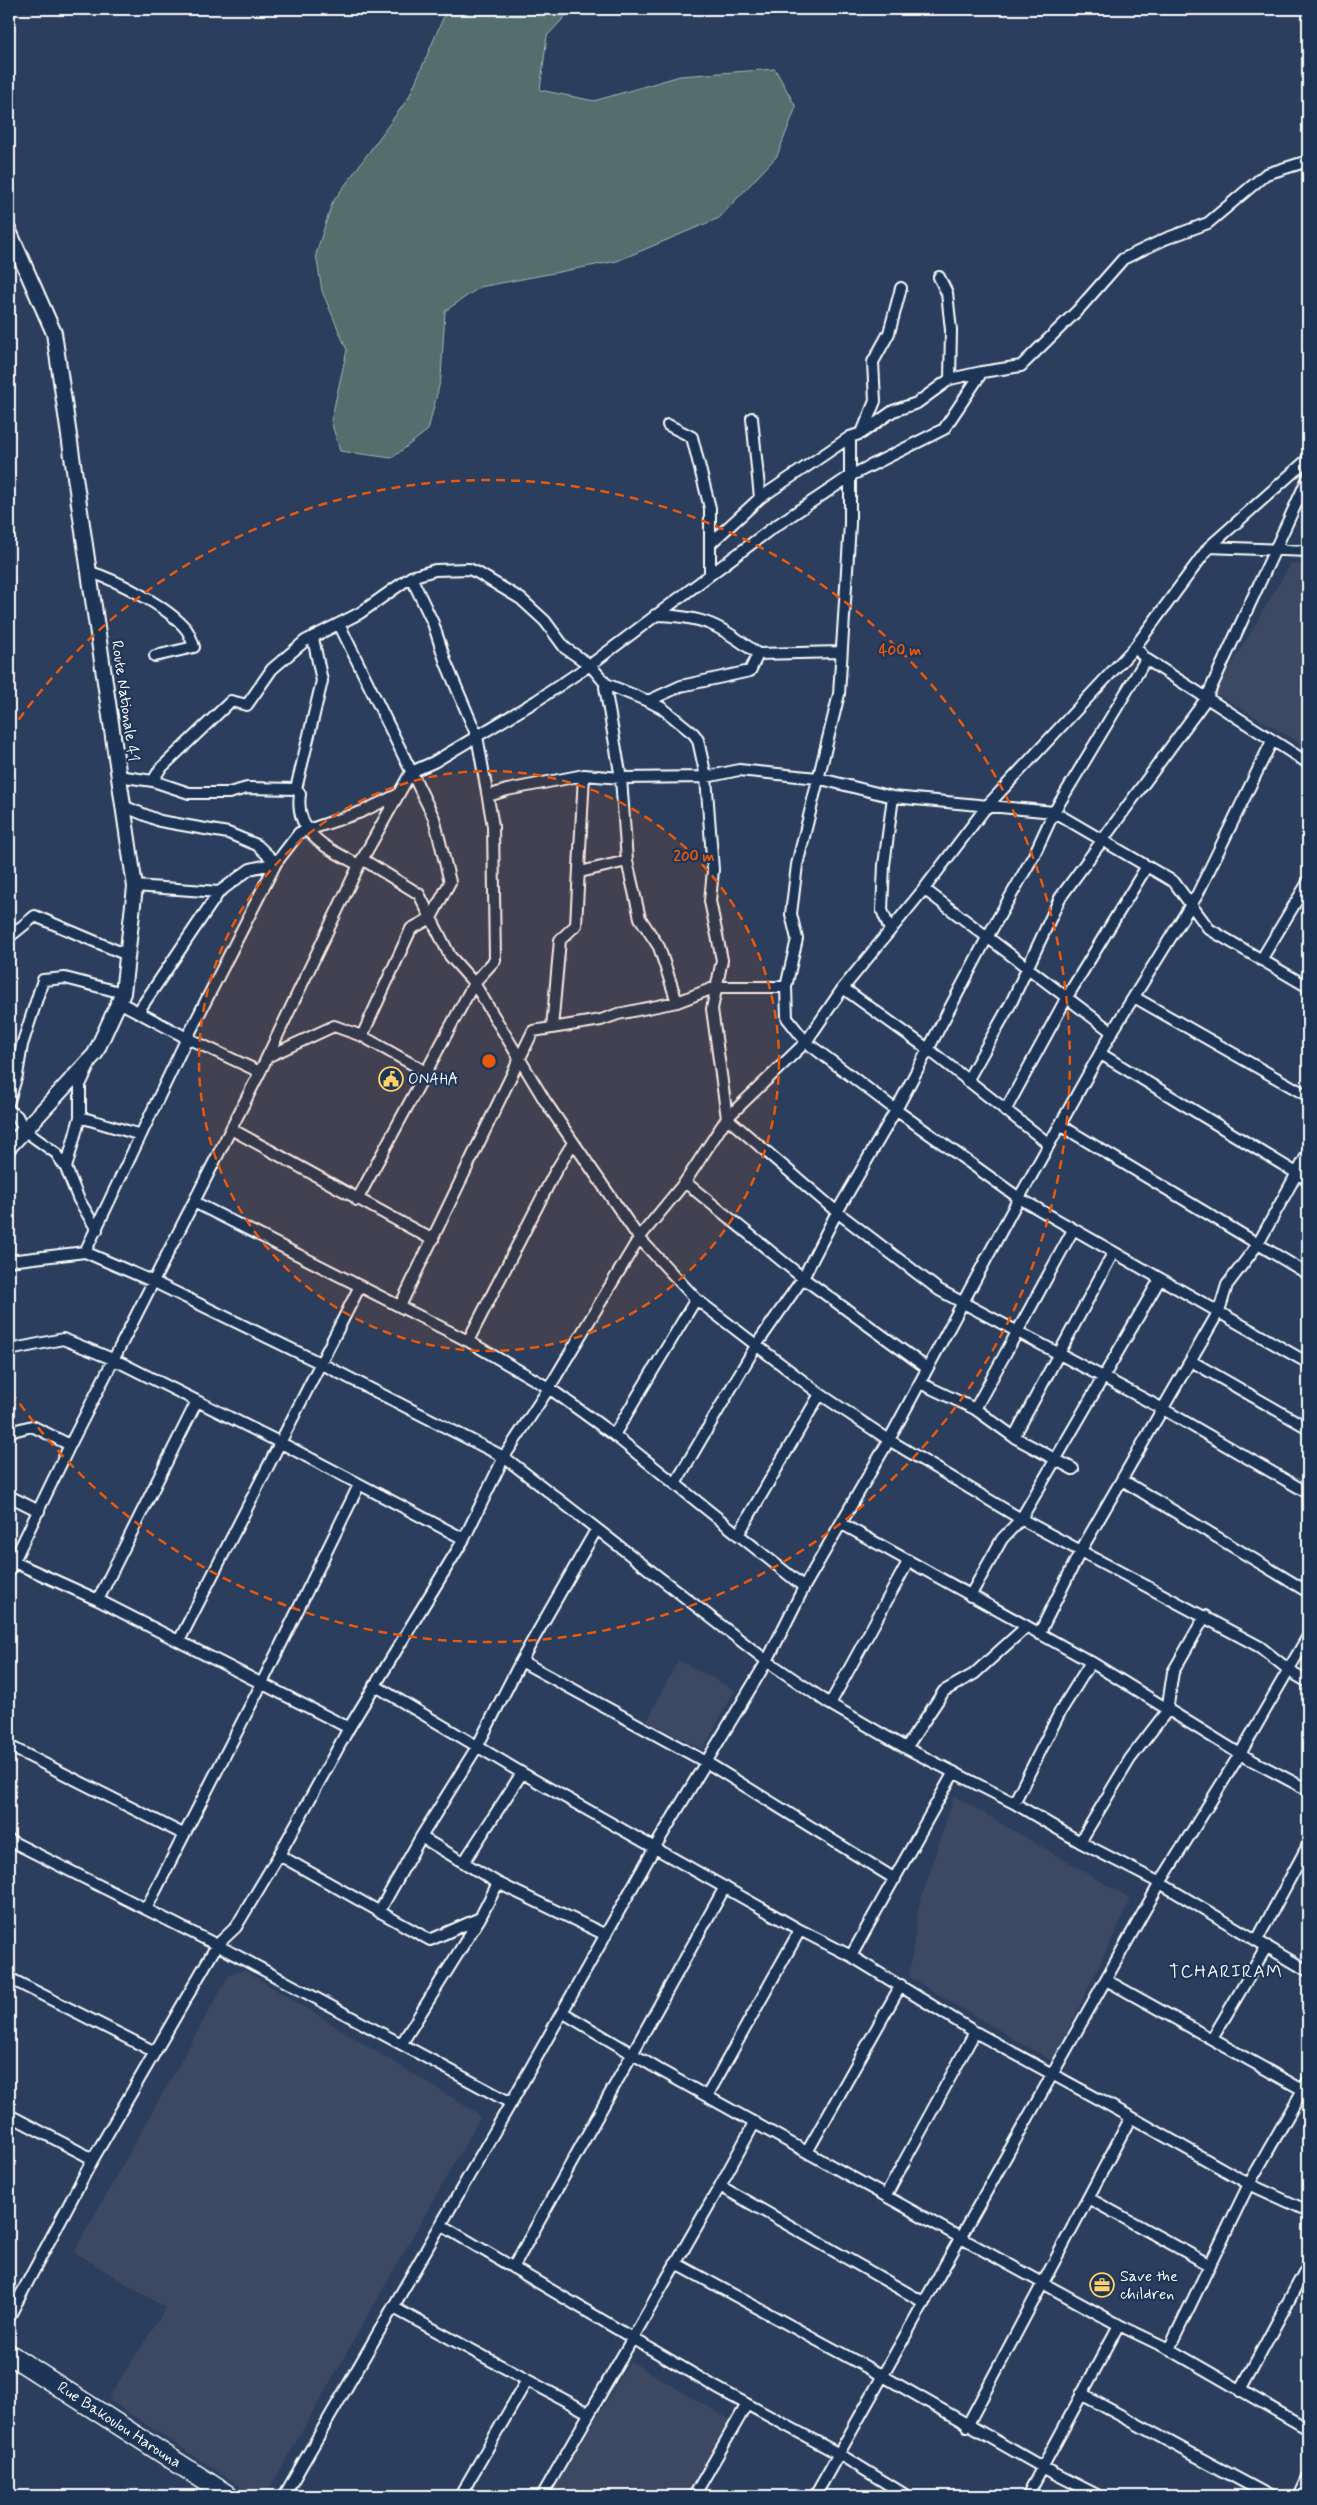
<svg xmlns="http://www.w3.org/2000/svg" width="1317" height="2505" viewBox="0 0 1317 2505" font-family="Mynerve,sans-serif">
  <style>
    .built { fill: #3c4864 }
    .green { fill: #526e6c; stroke: #a8b6b6 }
    .lines { fill: none; stroke-linecap: round; stroke-linejoin: round }
    .street-casing { stroke: #fff; stroke-width: 14 }
    .secondary-casing { stroke: #fff; stroke-width: 18 }
    .highway-casing { stroke: #fff; stroke-width: 22 }
    .street { stroke: #1d3557; stroke-width: 10 }
    .secondary { stroke: #1d3557; stroke-width: 14 }
    .highway { stroke: #1d3557; stroke-width: 19 }
    .ring { fill: none; stroke: #e8590c; stroke-width: 2.5; stroke-dasharray: 9 6 }
    .labels { text-anchor: middle; dominant-baseline: central; stroke-width: 4.5; stroke-linejoin: round; paint-order: stroke }
    .street-label { font-size: 16px; fill: #fff; stroke: #1d3557 }
    .poi-label { font-size: 16px; fill: #fff; stroke: #1d3557; text-anchor: start }
    .neighbourhood-label { font-size: 18px; letter-spacing: 1px; fill: #fff; stroke: #1d3557 }
    .centre { fill: #e8590c; stroke: #1d3557; stroke-width: 2.5 }
    .ring-label { font-size: 15px; text-anchor: middle; font-weight: bold; fill: #e8590c; stroke: #1d3557; stroke-width: 4.5; stroke-linejoin: round; paint-order: stroke }
  </style>
  <rect width="100%" height="100%" fill="#2b3e5d"/>
  <filter id="ink" filterUnits="userSpaceOnUse"><feTurbulence type="fractalNoise" baseFrequency=".02" numOctaves="2"/><feDisplacementMap in="SourceGraphic" scale="10" xChannelSelector="R" yChannelSelector="G"/><feConvolveMatrix kernelMatrix="1 2 1 2 8 2 1 2 1" color-interpolation-filters="sRGB"/></filter>
  <g filter="url(#ink)">
    <path class="built" d="M1291 563 1308 567V748L1215 693Z
      M678 1660 735 1690 703 1750 647 1721Z
      M954 1796 1131 1899 1053 2062 909 1977 918 1909Z
      M244 1970 477 2113 480 2118 266 2495H253L108 2399 166 2308 74 2252 229 1975Z
      M630 2361 732 2421 688 2496H550Z"/>
    <path class="green" d="M447 9H572L547 36 540 90 594 101 680 76 775 69 796 107 777 156 719 218 617 261 480 287 445 311 441 378 428 430 392 458 340 451 331 421 347 350 322 291 316 254 332 203 409 97Z"/>
    <g class="lines">
      <g class="street-casing">
        <path id="street" d="M939 277 947 293 951 330 950 379
          M752 418 760 498
          M668 425 692 437 710 508V574
          M862 433 875 401 873 362 889 333 901 288
          M850 437V524L839 694 797 865 791 914 797 939 786 987 787 1018 806 1042 896 1110 1019 1198 1308 1363
          M711 543 760 498 850 437 862 433 893 411 917 403 950 379 982 372
          M1209 547 1308 551
          M90 572C117 580 168 607 186 629 190 634 192 641 194 647L155 656
          M411 577 435 570 469 569 478 573 521 599 545 621 565 648 590 665 606 684 648 701 681 686 750 671 758 654 840 652
          M655 615C704 616 719 625 758 654
          M339 624 434 818 450 882 431 918 411 929 362 1036
          M1135 647 1146 659 1308 763
          M606 684 605 687 621 778 627 861 640 918 659 947 677 1002
          M648 701 662 708 694 734 698 740 706 777 713 870 710 901 722 960 712 1009 727 1118 837 1212 939 1290 1163 1409 1308 1493
          M118 776 153 781 189 793H229L247 788 296 789 300 794C294 835 329 849 359 865
          M153 781 160 769 231 701 247 705 272 669 305 641 360 613 411 577 433 623 446 663 477 736 493 826 495 960 474 983 357 1200
          M296 789 322 681 313 638
          M488 796 507 790 584 775 621 778 706 777 739 770 817 778 893 797 1054 812 1174 882 1209 929 1308 987
          M123 806 160 821 228 833 257 845 276 863
          M362 859 419 894 450 956 474 983 545 1101 639 1238 696 1299 820 1394 889 1440 1021 1519 1260 1647 1294 1674 1308 1682
          M580 872 627 861
          M135 886 219 892
          M924 889 1112 1032
          M890 930 882 910 884 865 893 797
          M9 937 35 916 127 955
          M1261 960 1308 882
          M843 988 928 1049 1049 1144
          M1134 997 1308 1096
          M119 1002 187 1038 260 1072
          M138 1012 219 892 250 869 276 863
          M552 1028 560 940 576 925 584 775
          M1101 1054 1308 1180
          M267 1057 334 1026 362 1036 426 1072
          M967 1081 1011 1003 1060 898 1206 699 1308 478
          M9 1101 17 1075 22 1045 43 980 65 978 123 993
          M9 1110 17 1116 25 1131 56 1153 66 1168 79 1200 97 1230
          M1005 1111 1067 997 1147 866
          M80 1117 141 1135
          M1060 1125 1308 1274
          M231 1129 433 1240
          M66 1168 80 1117V1085L90 1064
          M685 1182 803 1278 927 1368
          M194 1202 468 1341 549 1388 614 1435 804 1587
          M85 1252 187 1038 276 863 299 833 361 812 397 795
          M9 1261 85 1252 154 1282 320 1363 504 1457 767 1661 830 1704 906 1748 1014 1803 1080 1842 1160 1883 1308 1971
          M400 1306 533 1031 601 1020 618 1014 677 1002 716 987H786
          M468 1341 555 1172 573 1143
          M9 1350 63 1339 115 1360 281 1443 464 1539
          M1191 1361 1308 1428
          M920 1383 975 1409 1014 1437 1073 1469
          M975 1409 1073 1230
          M9 1432 32 1426 70 1445
          M614 1435 696 1299
          M1014 1437 1113 1253
          M1122 1480 1308 1592
          M675 1484 757 1344 803 1278 837 1212 896 1110 988 936 1034 855 1054 812 1146 659
          M9 1496 39 1511
          M842 1524 1091 1662 1240 1754 1308 1790
          M738 1535 820 1394
          M14 1562 98 1600 349 1728
          M9 1571 70 1445 260 1072 359 865 411 772 434 762 536 701 590 665 771 529 852 475 944 429 982 372 1021 366 1078 310 1123 259 1165 239 1208 223 1266 174 1308 161
          M970 1596 1002 1539 1021 1519 1160 1279
          M98 1600 197 1401
          M1039 1634 1080 1552 1219 1311 1227 1285 1258 1244 1308 1153
          M179 1641 360 1286
          M521 1661 706 1762 895 1879
          M374 1685 522 1773 800 1930 851 1956 975 2032 1131 2117 1249 2184 1308 2211
          M830 1704 908 1562
          M9 1746 183 1834
          M906 1748 944 1691 974 1674 1026 1627
          M1014 1803 1060 1712 1091 1662
          M421 1837 498 1883 606 1935
          M9 1840 217 1945 511 2103 284 2496
          M1080 1842 1130 1759 1167 1711 1173 1672 1205 1616
          M279 1855 430 1940 480 1918
          M464 1862 522 1773
          M146 1909 262 1683 359 1485
          M379 1912 421 1837 477 1747 521 1661 596 1530
          M1257 1940 1308 1845
          M851 1956 954 1772
          M9 1978 155 2052
          M1106 1980 1303 2090
          M562 2012 658 2069 961 2238 1119 2325 1169 2349 1308 2429
          M1212 2039 1267 1946
          M402 2043 480 1918 498 1883
          M707 2096 800 1930
          M511 2103 655 1847 767 1661 804 1587 889 1440 1019 1198 1112 1032 1197 895 1272 741
          M9 2115 93 2159
          M755 2122 720 2186 925 2303
          M807 2152 901 1985
          M886 2195 975 2032
          M1088 2198 1210 2265
          M441 2225 717 2388 839 2454 907 2496
          M675 2263 883 2376 1042 2467 1099 2496
          M513 2268 725 1887
          M394 2308 527 2380
          M9 2317 93 2159 217 1945 236 1927 279 1855 349 1728 464 1539 504 1457 549 1388 639 1238 685 1182 727 1118 806 1042 843 988 924 889 987 806 1135 647 1209 547 1308 459
          M1169 2349 1249 2184 1308 2081
          M1240 2391 1308 2265
          M1081 2394 1270 2496
          M967 2426 1131 2117
          M460 2496 527 2380 589 2413
          M542 2496 720 2186
          M694 2496 747 2404
          M815 2496 1160 1883 1240 1754 1308 1636
          M1027 2496 1119 2325
          M1299 2496 1308 2477"/>
      </g>
      <g class="secondary-casing">
        <path id="secondary" d="M9 231 54 333 135 887 123 993 95 1054 9 1147"/>
      </g>
      <g class="highway-casing">
        <path id="highway" d="M9 2354 229 2496"/>
      </g>
      <use href="#street" class="street"/>
      <use href="#secondary" class="secondary"/>
      <use href="#highway" class="highway"/>
    </g>
  </g>
  <circle cx="489" cy="1061" r="290" fill="#e8590c" fill-opacity=".12"/>
  <g class="ring">
    <circle cx="489" cy="1061" r="290"/>
    <path d="M10 732A581 581 0 1 1 10 1390"/>
  </g>
  <defs>
    <g id="civic-ring" transform="scale(1.25)"><circle r="9.5" fill="#1d3557" stroke="#ffd166" stroke-width="1.5"/><path d="M-.6-6.5H3V-4.5H.6V-3L4-1V1h2V6H-6V1h2V-1L-.6-3ZM-1.2 2.5V6h2.4V2.5Z" fill="#ffd166"/></g>
    <g id="office-ring" transform="scale(1.25)"><circle r="9.5" fill="#1d3557" stroke="#ffd166" stroke-width="1.5"/><path d="M-6-3h4V-5.5h4V-3h4V5H-6ZM-1-4.5V-3h2v-1.5ZM-6 0V1H6V0Z" fill="#ffd166"/></g>
  </defs>
  <g fill-rule="evenodd">
    <use href="#civic-ring" x="391" y="1079"/>
    <use href="#office-ring" x="1102" y="2285"/>
  </g>
  <g class="labels">
    <g class="street-label">
      <text transform="translate(125 701) rotate(82)">Route Nationale 41</text>
      <text transform="translate(119 2425) rotate(33)">Rue Bakoulou Harouna</text>
    </g>
    <g class="poi-label">
      <text x="408" y="1079">ONAHA</text>
      <text x="1120" y="2276">Save the<tspan x="1120" dy="18">children</tspan></text>
    </g>
    <g class="neighbourhood-label">
      <text x="1226" y="1972">TCHARIRAM</text>
    </g>
  </g>
  <circle cx="489" cy="1061" r="8" class="centre"/>
  <g class="ring-label">
    <text x="900" y="655">400 m</text>
    <text x="694" y="861">200 m</text>
  </g>
  <rect width="1317" height="2505" fill="none" stroke="#1d3557" stroke-width="30"/>
  <rect x="15" y="15" width="1287" height="2475" fill="none" stroke="#fff" stroke-width="2" filter="url(#ink)"/>
</svg>
